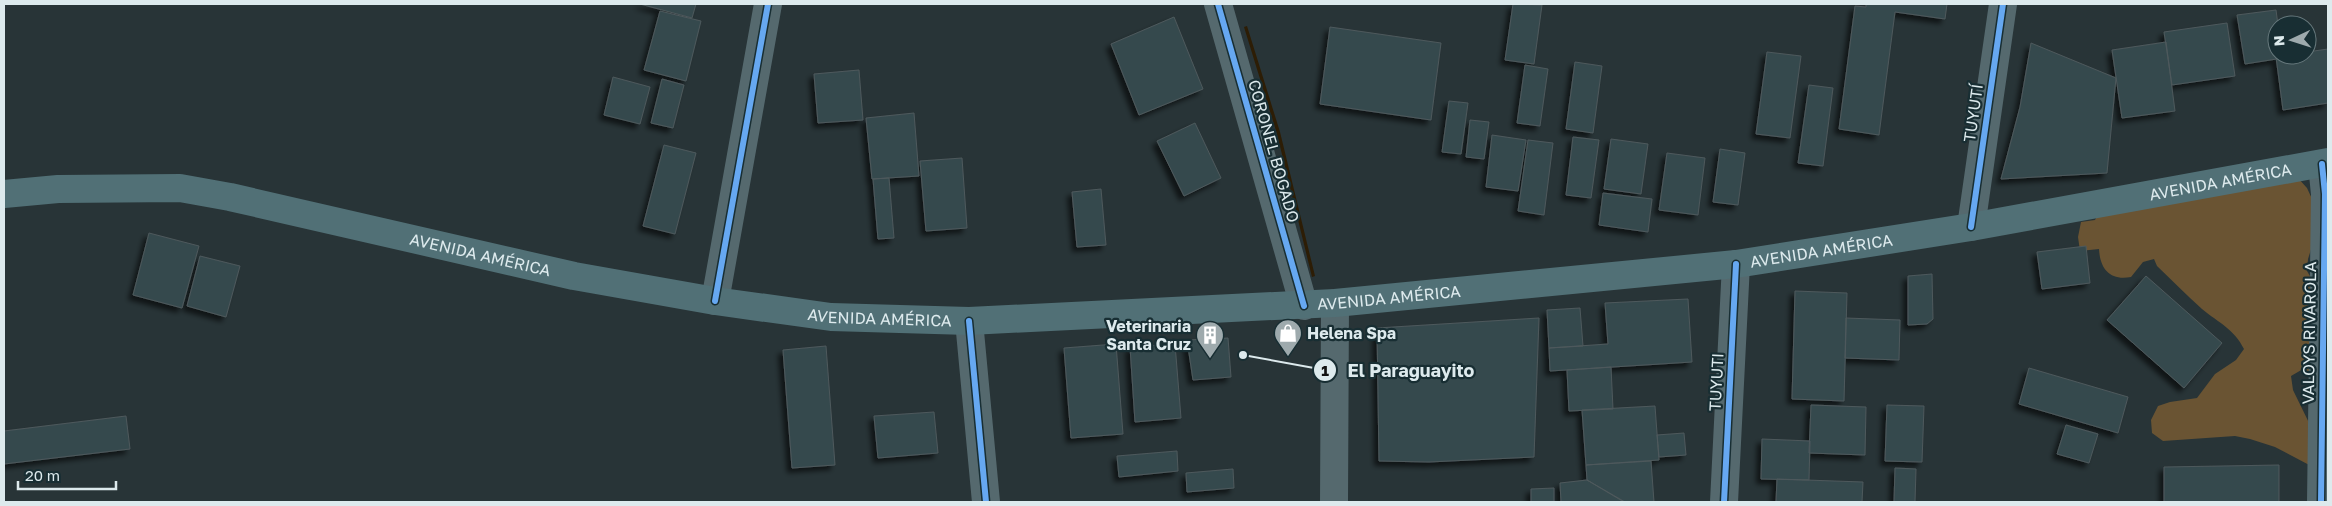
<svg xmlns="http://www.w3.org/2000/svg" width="2332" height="506" viewBox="0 0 2332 506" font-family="'Golos Text',sans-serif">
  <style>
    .green { fill: #6a5433 }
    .water { fill: #2d1d05 }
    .building { fill: #364a4e; stroke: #4e595c; filter: url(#shadow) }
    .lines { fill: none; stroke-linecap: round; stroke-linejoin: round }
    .minor { stroke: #55696e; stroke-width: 28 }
    .major { stroke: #517076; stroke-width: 28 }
    .cycleway-casing { stroke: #182e33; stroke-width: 9 }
    .cycleway { stroke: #66a8f1; stroke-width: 6 }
    .labels { text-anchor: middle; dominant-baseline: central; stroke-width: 4.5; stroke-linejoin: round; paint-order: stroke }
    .street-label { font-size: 16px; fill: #ddeaed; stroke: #182e33 }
    .poi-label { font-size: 16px; font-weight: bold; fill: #ddeaed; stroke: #182e33; text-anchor: end }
    .leader { fill: none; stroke: #ddeaed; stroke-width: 2 }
    .callout-dot { fill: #ddeaed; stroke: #182e33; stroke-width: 2 }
    .mark-label { font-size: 15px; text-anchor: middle; font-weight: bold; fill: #111 }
    .callout-label { font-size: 18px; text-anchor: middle; font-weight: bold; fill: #ddeaed; stroke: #182e33; stroke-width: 4.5; stroke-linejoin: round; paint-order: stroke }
  </style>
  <defs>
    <filter id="shadow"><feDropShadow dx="-4.5" dy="4.5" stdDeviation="2.5" flood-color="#0009"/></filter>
  </defs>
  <rect width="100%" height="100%" fill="#283437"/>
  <path class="green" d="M2297 177 2307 188 2313 201V243L2308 259 2307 271 2321 295 2314 375 2303 369 2291 376 2293 390 2312 429 2313 467 2275 447 2250 439 2235 436 2163 441 2152 433 2151 420 2158 406 2170 402 2197 398 2215 374 2236 360 2244 349C2234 329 2219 323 2202 309 2186 295 2172 280 2157 266L2154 259 2143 262 2131 277C2110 281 2100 269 2099 249L2080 251 2078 237 2081 222 2095 220 2101 208Z"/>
  <path class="water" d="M1247 26 1280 132 1315 276 1312 277 1277 134 1244 27Z"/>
  <path class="building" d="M640 4H696L692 18Z
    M1513 4 1542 5 1534 64 1505 60Z
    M1866 4H1947L1945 19 1895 12 1879 135 1839 129 1855 6 1866 7Z
    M2276 10 2278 25 2277 55H2282L2283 58 2245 64 2237 15Z
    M660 11 701 21 686 81 644 70Z
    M1174 17 1203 89 1139 115 1111 44Z
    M2227 23 2235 76 2172 85 2164 32Z
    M1330 27 1441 43 1431 120 1320 104Z
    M2166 42 2175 111 2122 118 2112 50Z
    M2031 43 2116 78 2107 173 2001 179 2020 107Z
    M2328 49V103L2283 110 2276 57 2307 55V52Z
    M1767 52 1801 56 1790 138 1756 134Z
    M1575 62 1602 66 1593 133 1566 129Z
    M1525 65 1548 69 1540 126 1517 123Z
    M859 70 863 120 818 123 814 74Z
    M613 77 650 87 640 124 604 115Z
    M662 79 684 85 673 128 651 123Z
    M1809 85 1833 88 1823 166 1798 163Z
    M1449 101 1468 103 1461 154 1442 152Z
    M914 113 919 176 872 179 866 118Z
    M1470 120 1489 122 1484 159 1466 157Z
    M1195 123 1221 178 1184 196 1157 141Z
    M1492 135 1526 140 1518 191 1486 187Z
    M1573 137 1599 140 1591 198 1566 195Z
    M1611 139 1648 144 1641 194 1604 189Z
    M1528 140 1553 143 1544 215 1518 211Z
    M664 145 696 153 675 234 643 226Z
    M1720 149 1745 153 1738 205 1713 202Z
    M1667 153 1705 158 1698 215 1659 210Z
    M962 158 967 228 926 231 920 161Z
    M889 178 894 238 878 239 873 179Z
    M1101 189 1106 245 1077 247 1072 192Z
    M1603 193 1652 199 1648 232 1599 225Z
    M149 233 199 246 182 308 133 295Z
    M2086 246 2090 283 2042 289 2037 252Z
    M200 256 240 266 226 317 187 306Z
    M1932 274 1933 319 1927 324 1908 325V276Z
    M2146 276 2222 343 2184 388 2107 320Z
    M1795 291 1847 293 1844 401 1792 399Z
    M1688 299 1692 362 1550 371 1549 348 1608 344 1605 303Z
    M1580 308 1583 346 1549 348 1547 310Z
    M1539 318 1534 457 1429 462 1379 461 1377 328Z
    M1846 318 1900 320 1899 360 1845 358Z
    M1228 338 1231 377 1193 380 1187 340Z
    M1116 344 1123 434 1071 438 1064 348Z
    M1175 344 1181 418 1135 422 1130 347Z
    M826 346 835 465 792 468 783 350Z
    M1611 367 1613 409 1569 411 1567 370Z
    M2029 368 2128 397 2118 433 2019 404Z
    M1811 405 1866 407 1865 455 1809 453Z
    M1887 405 1924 406 1922 462 1885 461Z
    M1655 406 1659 460 1586 465 1582 410Z
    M934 412 938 453 878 458 874 416Z
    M126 416 130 449 4 464V431Z
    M2066 425 2098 434 2089 463 2057 454Z
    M1684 433 1686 455 1659 457 1657 435Z
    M1762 439 1810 441 1809 480 1761 479Z
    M1177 451 1178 471 1119 477 1117 456Z
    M1651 461 1654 502H1625L1587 480 1586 465Z
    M2279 465V502H2164V467Z
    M1895 468 1916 469 1915 502H1894Z
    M1233 469 1234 488 1187 492 1186 473Z
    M1777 479 1863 482 1862 502H1776Z
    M1587 480 1624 502H1625H1561L1560 483Z
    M1554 488V502H1531V489Z"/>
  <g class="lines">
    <path class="minor" d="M1218 4 1304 306
      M1971 227 2003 4
      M715 301 768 4
      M969 321 986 502
      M1334 502 1335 303
      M1724 502 1736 264
      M2321 502 2325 194 2322 164"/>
    <path class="major" id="s1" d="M4 194 58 189 180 188 230 197 574 276 715 301 831 317 969 321 1335 303 1736 264 1971 227 2328 162"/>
    <g class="cycleway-casing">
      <path id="cycleway" d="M1218 4 1304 306
        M1971 227 2003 4
        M715 301 768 4
        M969 321 986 502
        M1724 502 1736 264
        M2321 502 2325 194 2322 164"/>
    </g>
    <use href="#cycleway" class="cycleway"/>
  </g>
  <defs>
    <g id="shop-pin" transform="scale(1.4375)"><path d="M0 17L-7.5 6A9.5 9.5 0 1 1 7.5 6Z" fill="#9eaaad" stroke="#182e33"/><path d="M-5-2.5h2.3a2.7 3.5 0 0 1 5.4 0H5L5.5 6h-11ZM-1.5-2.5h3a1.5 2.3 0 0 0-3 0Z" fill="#fff"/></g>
    <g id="building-pin" transform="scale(1.4375)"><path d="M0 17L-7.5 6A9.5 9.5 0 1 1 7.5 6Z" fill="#9eaaad" stroke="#182e33"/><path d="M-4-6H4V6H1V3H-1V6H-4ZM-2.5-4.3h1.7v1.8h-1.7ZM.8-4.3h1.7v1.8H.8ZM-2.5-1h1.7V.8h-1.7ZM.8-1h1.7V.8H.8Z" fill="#fff"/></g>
  </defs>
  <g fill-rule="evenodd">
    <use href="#shop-pin" x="1288" y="333"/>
    <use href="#building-pin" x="1210" y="335"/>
  </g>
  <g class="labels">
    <g class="street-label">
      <text transform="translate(1973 113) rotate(-82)">TUYUTÍ</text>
      <text transform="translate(1274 151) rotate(74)">CORONEL BOGADO</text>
      <text stroke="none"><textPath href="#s1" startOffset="2239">AVENIDA AMÉRICA</textPath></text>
      <text stroke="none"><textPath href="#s1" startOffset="1834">AVENIDA AMÉRICA</textPath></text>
      <text stroke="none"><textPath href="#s1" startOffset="484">AVENIDA AMÉRICA</textPath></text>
      <text stroke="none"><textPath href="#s1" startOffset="1399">AVENIDA AMÉRICA</textPath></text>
      <text stroke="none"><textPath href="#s1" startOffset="889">AVENIDA AMÉRICA</textPath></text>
      <text transform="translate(2309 333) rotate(-89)">VALOYS RIVAROLA</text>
      <text transform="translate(1716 382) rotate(-87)">TUYUTI</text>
    </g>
    <g class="poi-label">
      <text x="1191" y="326">Veterinaria<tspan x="1191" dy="18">Santa Cruz</tspan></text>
      <text x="1307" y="333" text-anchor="start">Helena Spa</text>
    </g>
  </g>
  <path class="leader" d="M1243 355L1325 370"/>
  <g class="callout-dot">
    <circle cx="1243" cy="355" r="5"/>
    <circle cx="1325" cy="370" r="12"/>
  </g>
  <g class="mark-label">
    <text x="1325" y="376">1</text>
  </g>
  <g class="callout-label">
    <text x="1411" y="377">El Paraguayito</text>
  </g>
  <rect width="2332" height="506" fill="none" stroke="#ddeaed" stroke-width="10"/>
  <g transform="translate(2292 40) rotate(266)"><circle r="24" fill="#182e33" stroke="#67797d"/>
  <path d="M0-4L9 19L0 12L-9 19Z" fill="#9eaaad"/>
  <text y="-8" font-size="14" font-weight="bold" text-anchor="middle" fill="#ddeaed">N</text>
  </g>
  <path d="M18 481v8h98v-8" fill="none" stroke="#ddeaed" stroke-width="2.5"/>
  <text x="25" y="481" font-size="15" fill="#ddeaed" stroke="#182e33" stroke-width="4" paint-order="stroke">20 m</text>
</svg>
